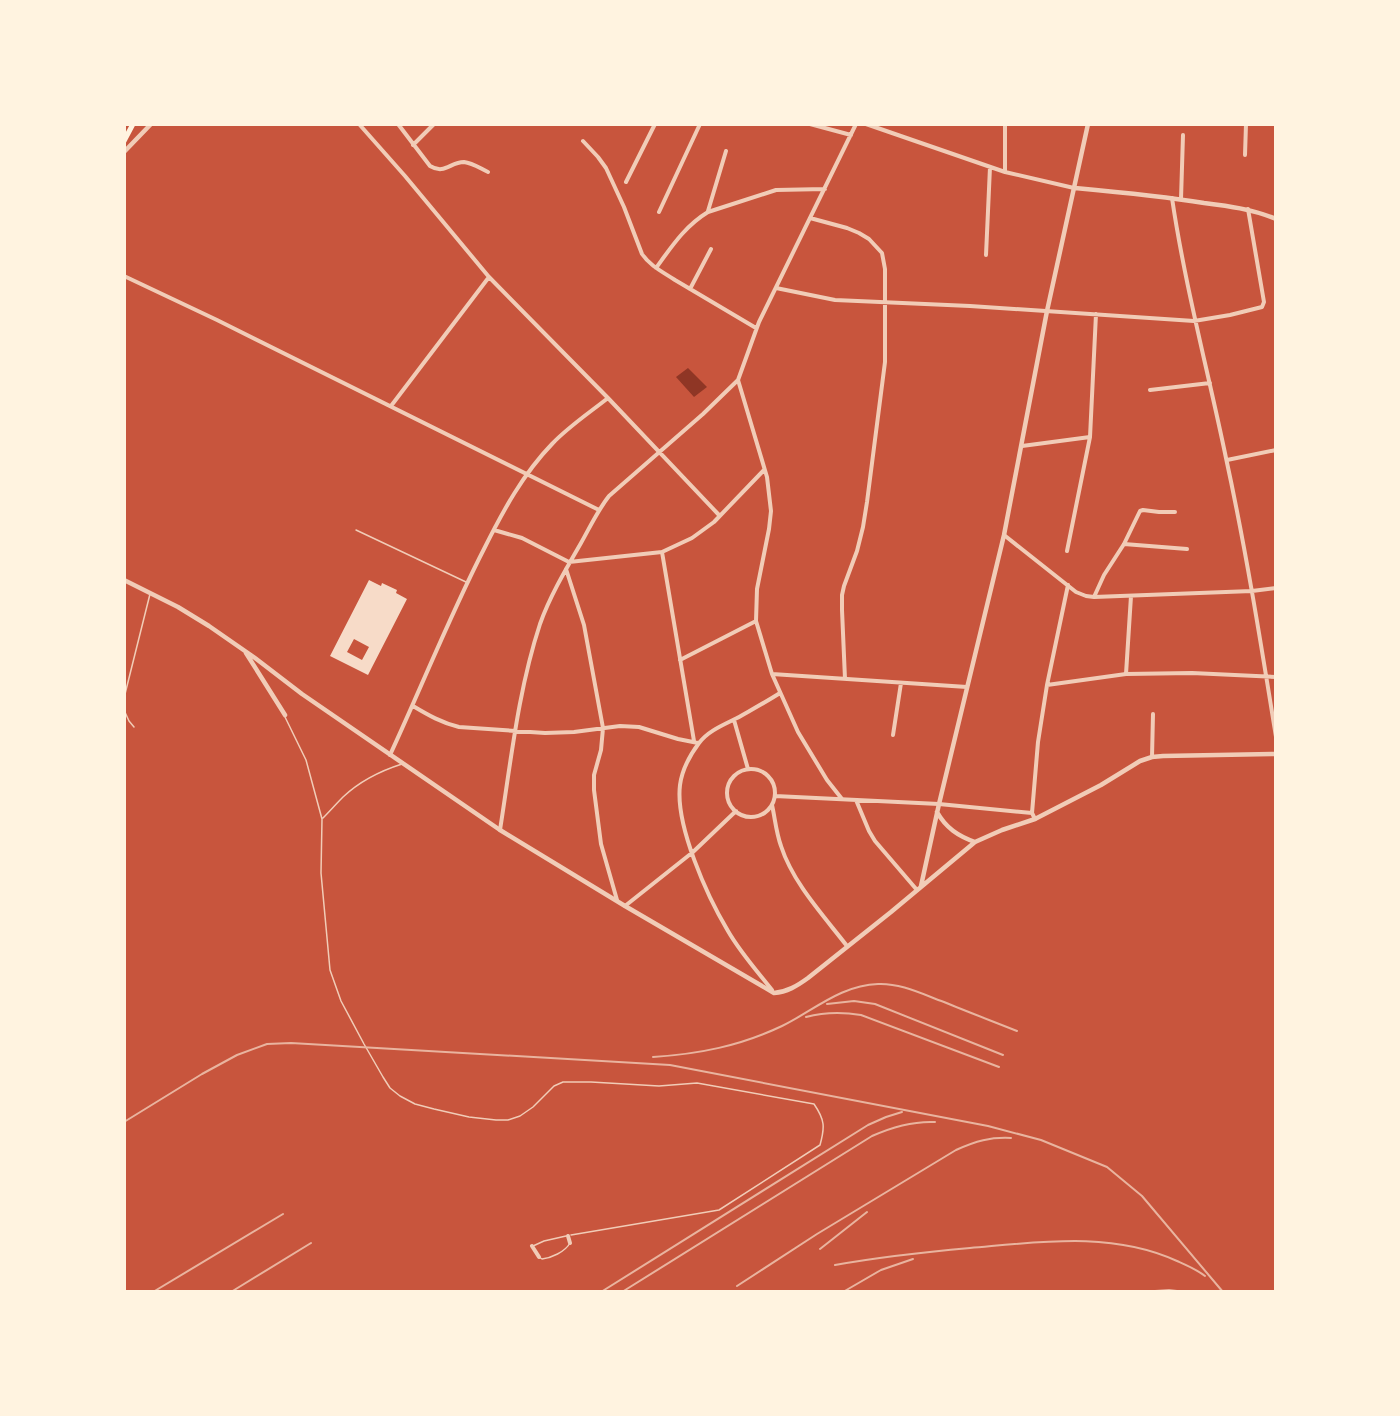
<svg xmlns="http://www.w3.org/2000/svg" width="1400" height="1416" viewBox="0 0 1400 1416" font-family="Montserrat,sans-serif">
  <style>
    .water { fill: #8f3625 }
    .building { fill: #f7dbc8; fill-rule: evenodd }
    .lines { fill: none; stroke-linecap: round; stroke-linejoin: round }
    .service { stroke: #f1ccb7; stroke-width: 1.5 }
    .minor { stroke: #f1ccb7; stroke-width: 4 }
    .tertiary { stroke: #f1ccb7; stroke-width: 4.5 }
    .secondary { stroke: #fff3e0; stroke-width: 5 }
    .rail { stroke: #e9b49f; stroke-width: 2 }
  </style>
  <rect width="100%" height="100%" fill="#c8553d"/>
  <path class="water" d="M688 368 707 387 694 397 676 377Z"/>
  <path class="building" d="M369 580 381 586 382 583 397 590 396 593 407 599 368 675 330 656ZM354 639 369 647 362 660 347 652Z"/>
  <g class="lines">
    <path class="service" d="M356 530 466 582
      M124 698 150 594
      M124 710 129 721 134 727
      M285 717 306 760 322 819 321 873 330 970 341 1001 364 1044 383 1077 390 1088 400 1096 415 1104 434 1109 469 1117 496 1120H508L520 1116 533 1107 554 1086 563 1082H591L659 1086 697 1083 814 1104C825 1120 825 1127 820 1145L719 1210 571 1235
      M323 818C330 811 336 804 343 797 360 781 380 771 402 764
      M533 1246 544 1241 566 1236
      M539 1257 542 1259C551 1258 565 1252 570 1243"/>
    <path class="minor" d="M359 124 405 176 489 277 608 398 719 515
      M398 124 430 166C445 175 450 162 464 162 473 163 481 169 488 172
      M810 124 851 135
      M866 124 1005 172 1074 188
      M1005 124V172
      M583 141 598 157 606 168 624 207 642 254C650 266 663 272 675 280 702 296 729 312 756 328
      M413 145 434 124
      M1245 155 1246 124
      M626 182 655 124
      M1172 198C1185 286 1208 371 1226 458 1246 550 1261 644 1276 737
      M1181 199 1183 135
      M708 211 726 151
      M659 212 700 124
      M810 218 847 228 859 233 869 239 882 253 885 269V362L867 502 863 527 857 551 844 586 842 595V610L845 679
      M986 255 990 167
      M656 268C672 246 685 226 708 212L776 190 825 189
      M124 276 217 320 599 510
      M776 288 835 300 970 306 1194 321 1230 315 1262 307 1264 302 1248 209
      M690 289 711 249
      M738 380 767 477 771 511 769 529 757 589 756 621 772 674 798 732 827 780 842 799
      M1150 390 1210 383
      M391 406 489 277
      M1022 446 1090 437
      M1227 460 1276 450
      M494 530 522 538 569 562 662 552 692 538 714 522 764 470
      M1004 535 1076 592 1086 596 1094 597 1252 591 1276 588
      M1124 544 1187 549
      M1067 551 1090 437 1096 314
      M662 552 694 741
      M566 569 584 625 603 728 601 750 594 775V790L601 844 617 900
      M1094 597 1104 575 1124 544 1140 511 1143 510 1159 512H1175
      M680 660 756 621
      M772 674 967 687
      M1126 674 1131 596
      M1047 685 1126 674 1192 673 1276 677
      M413 706C428 715 442 723 459 727L545 733 574 732 620 726 639 727 678 739 698 743
      M734 720 748 769
      M893 735 901 683
      M390 755C422 686 450 615 485 547 503 511 523 474 552 444 568 427 589 413 608 398
      M1152 757 1153 714
      M727 793a24 24 0 1 1 48 0a24 24 0 1 1-48 0Z
      M775 796 939 804 1032 813 1035 819
      M856 800 869 831 875 841 917 890
      M772 805C775 818 776 832 781 846 793 883 823 915 847 946
      M1032 813 1038 742 1047 685 1068 585
      M500 830C511 761 518 691 540 624 550 596 566 569 581 543 590 527 598 510 609 496L703 414 738 380 759 322 856 124
      M625 906 693 852 736 811
      M772 990C757 971 740 952 728 931 707 896 675 825 680 785 682 770 690 755 699 743 708 731 723 725 737 718 751 710 766 702 780 693
      M568 1236 570 1243
      M532 1246 539 1257"/>
    <path class="tertiary" d="M124 152 151 124
      M1075 188C1118 192 1161 196 1204 203 1228 206 1252 209 1276 219
      M124 580 178 607 209 626 255 658 302 694 500 830 625 906 774 993C787 992 797 986 808 978L891 912 975 842 1002 830 1035 819 1101 785 1140 761 1152 757 1163 756 1276 754
      M246 653 285 715
      M937 812C946 828 958 836 975 842
      M921 886 939 804 1004 535 1047 311 1088 124"/>
    <path class="secondary" d="M124 141 133 124"/>
    <path class="rail" d="M827 1004 854 1001 875 1004 1003 1055
      M806 1017C825 1012 842 1012 861 1015L999 1067
      M653 1057C699 1054 740 1046 782 1026 813 1011 841 985 878 984 901 983 922 994 944 1002 968 1012 992 1021 1017 1031
      M124 1122 202 1074 237 1055 267 1044 291 1043 670 1065 988 1126 1041 1140 1107 1167 1142 1196 1223 1292
      M820 1249 867 1212
      M835 1265C880 1257 925 1252 970 1248 1039 1242 1112 1231 1177 1261 1186 1265 1196 1269 1205 1276
      M737 1286 817 1234 956 1150C976 1141 990 1137 1011 1138
      M153 1292 283 1214
      M231 1292 311 1243
      M601 1292 868 1125 886 1117 902 1112
      M622 1292 872 1136C892 1127 913 1121 935 1122
      M843 1292 881 1270 913 1259
      M1141 1292 1169 1290 1185 1292"/>
  </g>
  <rect width="1400" height="1416" fill="none" stroke="#fff3e0" stroke-width="252"/>
</svg>
